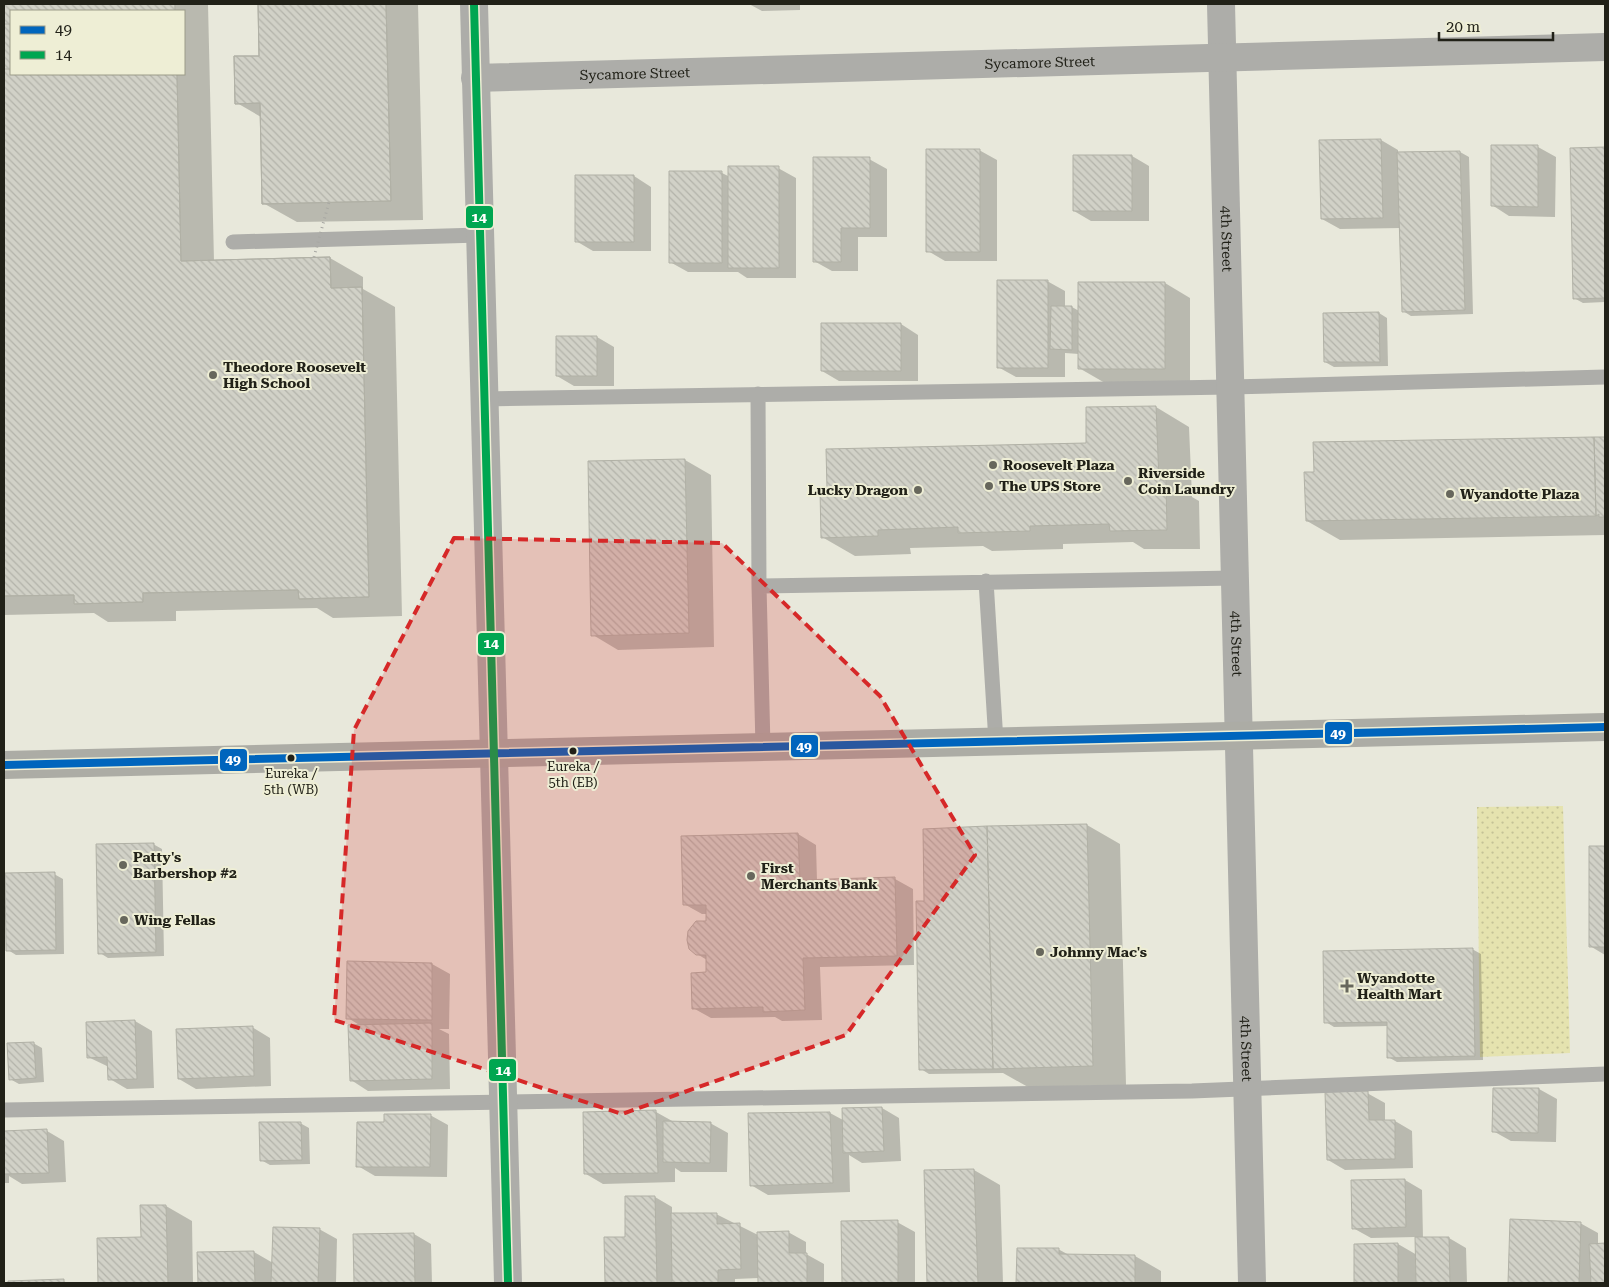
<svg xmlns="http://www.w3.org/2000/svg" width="1609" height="1287" viewBox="0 0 1609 1287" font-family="'Roboto Serif',serif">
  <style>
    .grass { fill: url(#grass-dots) }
    .shadow { fill: #0003; fill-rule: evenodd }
    .building { fill: url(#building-back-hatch); stroke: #b1b1a6 }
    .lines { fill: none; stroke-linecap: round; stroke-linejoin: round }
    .service { stroke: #adada9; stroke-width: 15 }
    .minor { stroke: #adada9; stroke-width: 28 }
    .secondary { stroke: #acaca5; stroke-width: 28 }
    .path-bridge { stroke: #a8a8a3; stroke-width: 3; stroke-dasharray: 1 4; stroke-linecap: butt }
    .bus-1-casing { stroke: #eeeed5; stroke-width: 11 }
    .bus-2-casing { stroke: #eeeed5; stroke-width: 11 }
    .bus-1 { stroke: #0065bd; stroke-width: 8 }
    .bus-2 { stroke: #00a651; stroke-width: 8 }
    .marked { fill: #d62828; fill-opacity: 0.2; stroke: #d62828; stroke-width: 4; stroke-dasharray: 10 6; stroke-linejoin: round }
    .poi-dot { fill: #67675c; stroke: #eeeed5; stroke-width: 2 }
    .bus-dot { fill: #212118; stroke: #eeeed5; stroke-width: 2 }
    .labels { text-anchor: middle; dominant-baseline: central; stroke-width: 4; stroke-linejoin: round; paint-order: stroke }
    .bus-label { font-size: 13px; fill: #212118; stroke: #eeeed5 }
    .street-label { font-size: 14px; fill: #212118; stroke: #eeeed5 }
    .poi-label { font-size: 14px; font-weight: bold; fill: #212118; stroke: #eeeed5; text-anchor: start }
    .line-badge { stroke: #eeeed5; stroke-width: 2 }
    .badge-label { font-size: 14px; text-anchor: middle; font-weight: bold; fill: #fff }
  </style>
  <defs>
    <pattern id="grass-dots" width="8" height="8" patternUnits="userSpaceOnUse" patternTransform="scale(1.25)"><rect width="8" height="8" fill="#e5e3af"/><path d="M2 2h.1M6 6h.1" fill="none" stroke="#c4c296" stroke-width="1.8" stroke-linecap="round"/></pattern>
    <pattern id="building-back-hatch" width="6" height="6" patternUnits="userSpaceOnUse" patternTransform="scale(1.25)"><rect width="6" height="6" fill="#d1d1c7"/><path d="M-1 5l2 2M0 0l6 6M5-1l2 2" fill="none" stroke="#b3b3aa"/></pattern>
  </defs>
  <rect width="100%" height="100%" fill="#e8e8db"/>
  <path class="grass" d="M1563 806 1570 1053 1480 1057 1477 807Z"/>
  <path class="shadow" d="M4 4H208L214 261 330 258 363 277V289L395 307 402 616 333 618 317 608 176 611V621L108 622 94 613 4 615ZM11 11H184V74H11Z
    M259 4H418L423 220 297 222 263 203 261 117 237 103 261 57Z
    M749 4H800V10L762 11Z
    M1381 140 1398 150V153L1460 152 1469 157 1473 314 1411 316 1403 311 1401 228 1340 229 1322 219Z
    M1493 146 1538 147 1556 157 1555 217 1509 216 1492 205Z
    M1572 149H1605V302L1583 303 1574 298Z
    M979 150 997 160V261H945L928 251Z
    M1132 156 1149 166V221H1091L1074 211Z
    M869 159 887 169V237H858V271H832L814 261Z
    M778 168 796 178V278H747L738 272H688L670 262 722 173 730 177Z
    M634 176 651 187V251H593L576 241Z
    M1047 281 1065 291V307H1072L1079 311 1165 283 1190 298V383H1105L1079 368V354L1065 353V377H1016L998 367Z
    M1379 313 1387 318 1388 366 1334 367 1325 362Z
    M901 324 918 335V381H839L822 371Z
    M597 337 614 347V386H574L557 376Z
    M1156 407 1189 427 1192 497 1199 501 1200 549H1144L1133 542 1063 544V549L992 551 983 546 910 548 911 554 855 556 822 537 1088 444 1087 409Z
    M1605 438V535L1340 540 1307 521 1315 473 1314 443Z
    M685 460 711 475 714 647 618 650 593 635Z
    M1087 825 1120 844 1126 1085 1028 1087 1003 1073 929 1074 921 1069 925 902Z
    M798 834 816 845 817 881 895 879 913 889 914 965 820 967 822 1020 782 1021 775 1017 711 1018 693 1008 708 974 707 960 697 954 708 922 707 914H702L684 904 683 838Z
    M153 844 162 849 164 956 108 958 100 953Z
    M1590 848H1605V955L1590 946Z
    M54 874 63 879 64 954 16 955 8 950Z
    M1472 949 1481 954 1483 1060 1397 1062 1388 1057V1026L1334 1027 1326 1022Z
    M349 962 432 964 450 974 449 1029H439L449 1034 450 1089 368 1091 351 1080 361 1026 348 1018Z
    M135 1021 152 1031 154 1088 127 1089 110 1079 109 1067 88 1057Z
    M252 1027 270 1038 271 1086 196 1089 179 1079Z
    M33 1043 42 1048 44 1082 19 1084 10 1079Z
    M1494 1089H1539L1557 1099 1556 1142 1511 1141 1493 1131Z
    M1367 1093 1385 1103V1121H1395L1412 1131 1413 1168 1345 1170 1328 1160Z
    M882 1108 899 1118 901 1161 862 1163 849 1155 850 1192 768 1195 751 1185 749 1115 830 1113 843 1120Z
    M656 1112 674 1122 710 1123 728 1133 727 1172H681L675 1168V1182L603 1184 586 1174 585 1113Z
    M430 1115 448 1125 447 1177 375 1176 358 1166Z
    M300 1123 309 1128 310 1164 270 1165 261 1160Z
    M47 1131 64 1141 66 1182 22 1184 9 1176V1183H4V1132Z
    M974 1170 1000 1185 1003 1283H929L925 1171Z
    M1405 1180 1422 1190 1423 1239 1449 1238 1466 1248 1467 1283H1355V1245L1398 1244 1417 1255 1416 1237 1371 1238 1353 1228V1181Z
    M655 1197 672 1207V1215L716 1214 758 1235 788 1232 806 1242V1254L824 1264V1283H759V1278L735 1279V1283H606L605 1239H627Z
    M166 1206 192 1221 193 1283H99L98 1239 143 1238Z
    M1511 1220 1580 1223 1598 1233V1245L1605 1244V1283H1509Z
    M843 1222H897L915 1232V1283H843Z
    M319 1229 337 1239 336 1283H199V1253L254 1252 273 1263Z
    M414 1234 431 1244 432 1283H355L354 1236Z
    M1018 1249H1058L1069 1255 1135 1256 1161 1271V1283H1018Z
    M63 1281 68 1283H9V1282Z"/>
  <path class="building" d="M4 4H175V11H11V24H4Z
    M4 4H175V11H11V74H177L181 261 330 257 331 288 362 287 369 597 299 599 298 590 143 593V602L74 604V595L4 596Z
    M258 4H386L391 201 262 204 260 103 235 104 234 56H259Z
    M258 4H386L391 201 262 204 260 103 235 104 234 56H259Z
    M4 69H11V74H177L181 261 330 257 331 288 362 287 369 597 299 599 298 590 143 593V602L74 604V595L4 596Z
    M1381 139 1383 218 1321 219 1319 140Z
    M1491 145H1538V207L1491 206Z
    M1605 147V298L1573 299 1570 148Z
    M926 149H980V252H926Z
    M1460 151 1465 310 1402 312 1397 152Z
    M1073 155H1132V211H1073Z
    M813 157H870V228H841V262H813Z
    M728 166H779V268H728Z
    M669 171H722V263H669Z
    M575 175H634V242H575Z
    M997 280H1048V368H997Z
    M1078 282H1165V369H1078Z
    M1051 306H1072V350L1050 349Z
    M1379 312 1380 362H1324L1323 313Z
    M821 323H901V371H821Z
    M556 336H597V376H556Z
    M1156 406 1159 480H1166L1167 530 1110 531 1109 524 1030 526V531L958 533V527L878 530V536L821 538 820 489H827L826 449 1086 443V407Z
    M1594 437H1605V517H1599V514L1596 516Z
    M1594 437 1596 516 1306 521 1304 472H1314L1313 442Z
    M685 459 689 633 591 636 588 461Z
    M1087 824 1093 1066 993 1069 987 826Z
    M987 826 993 1069 919 1070 916 901H924L923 829Z
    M798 833 800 880 895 877 897 956 803 958 805 1010 763 1012V1007L692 1009 691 973 706 972V955H696L689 949 687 940 688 931 696 921H706V905H683L681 836Z
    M154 843 156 952 98 954 96 844Z
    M1589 846H1605V947H1589Z
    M55 872 56 950 6 951 5 873Z
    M1473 948 1475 1056 1387 1058V1022L1324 1023 1323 951Z
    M347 961 432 963V1020L346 1019Z
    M135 1020 137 1079 108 1080 107 1057 87 1058 86 1022Z
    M432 1023V1079L350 1081 348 1025Z
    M253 1026 254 1076 178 1079 176 1029Z
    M34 1042 36 1078 9 1080 7 1043Z
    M1493 1088H1539L1538 1133 1492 1132Z
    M1368 1091 1369 1120H1395V1159L1327 1160 1325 1092Z
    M882 1107 884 1151 843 1153 842 1108Z
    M656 1110 658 1173 584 1174 583 1112Z
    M830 1112 833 1183 750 1186 748 1113Z
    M384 1114H431L430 1167H356L357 1122H384Z
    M663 1121 711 1122 710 1163 663 1162Z
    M259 1122H301L302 1160 260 1161Z
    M47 1129 49 1173 4 1174V1131Z
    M974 1169 978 1283H927L924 1170Z
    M1405 1179 1406 1227 1352 1229 1351 1180Z
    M625 1196H655L657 1283H605L604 1237H625Z
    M140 1205H166L168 1283H98L97 1238 141 1237Z
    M671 1213H717V1224L740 1223 741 1269 718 1270V1283H672Z
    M1510 1219 1581 1222 1579 1283H1508Z
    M898 1220V1283H842L841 1221Z
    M273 1227 320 1228 318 1283H271Z
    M789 1231V1253H807V1283H758L757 1232Z
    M414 1233 415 1283H354L353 1234Z
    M1415 1237H1449L1450 1283H1416Z
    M1398 1243V1283H1354V1244Z
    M1605 1243V1283H1591L1589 1244Z
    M1017 1248H1059V1254L1135 1255V1283H1016Z
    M254 1251 255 1283H198L197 1252Z
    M64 1279V1283H8V1281Z"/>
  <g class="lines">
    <path class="service" d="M233 242 480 235
      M758 394 759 586 1235 578
      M483 399 1230 387 1605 377
      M986 581 996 742
      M759 586 763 747
      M4 1110 1192 1091 1605 1074"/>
    <g class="minor">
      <path d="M474 4C484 430 498 857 508 1283"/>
      <path id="s1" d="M1221 4 1252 1283"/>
      <path id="s2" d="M475 78 1605 47"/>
    </g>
    <path class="secondary" d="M4 765 1605 727"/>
    <path class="path-bridge" d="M314 257 329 202"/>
    <g class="bus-1-casing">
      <path id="bus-1" d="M4 765 1605 727"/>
    </g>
    <g class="bus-2-casing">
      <path id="bus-2" d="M474 4C484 430 498 857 508 1283"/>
    </g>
    <use href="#bus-1" class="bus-1"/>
    <use href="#bus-2" class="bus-2"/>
  </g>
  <path class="marked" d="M454 538 722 543 880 696 975 855 846 1035 622 1114 334 1020 354 730Z"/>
  <g class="poi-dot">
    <circle cx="213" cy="375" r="5"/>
    <circle cx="993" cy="465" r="5"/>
    <circle cx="1128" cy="481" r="5"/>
    <circle cx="989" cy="486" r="5"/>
    <circle cx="918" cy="490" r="5"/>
    <circle cx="1450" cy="494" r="5"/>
    <circle cx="123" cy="865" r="5"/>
    <circle cx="751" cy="876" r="5"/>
    <circle cx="124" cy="920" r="5"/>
    <circle cx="1040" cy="952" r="5"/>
    <path d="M1344.5 978.5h5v5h5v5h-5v5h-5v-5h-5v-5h5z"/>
  </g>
  <g class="bus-dot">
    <circle cx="573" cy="751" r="4.5"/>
    <circle cx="291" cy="758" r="4.5"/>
  </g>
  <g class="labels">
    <g class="bus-label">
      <text x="573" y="766">Eureka /<tspan x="573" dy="16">5th (EB)</tspan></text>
      <text x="291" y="773">Eureka /<tspan x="291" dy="16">5th (WB)</tspan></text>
    </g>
    <g class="street-label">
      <text stroke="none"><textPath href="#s2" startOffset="565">Sycamore Street</textPath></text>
      <text stroke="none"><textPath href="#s2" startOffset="160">Sycamore Street</textPath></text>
      <text stroke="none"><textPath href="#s1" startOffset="235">4th Street</textPath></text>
      <text stroke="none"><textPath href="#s1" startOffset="640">4th Street</textPath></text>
      <text stroke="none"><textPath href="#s1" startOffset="1045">4th Street</textPath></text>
    </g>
    <g class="poi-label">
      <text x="223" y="367">Theodore Roosevelt<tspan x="223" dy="16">High School</tspan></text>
      <text x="1003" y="465">Roosevelt Plaza</text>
      <text x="1138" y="473">Riverside<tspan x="1138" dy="16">Coin Laundry</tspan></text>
      <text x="999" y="486">The UPS Store</text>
      <text x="908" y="490" text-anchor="end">Lucky Dragon</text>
      <text x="1460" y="494">Wyandotte Plaza</text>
      <text x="133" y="857">Patty's<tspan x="133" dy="16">Barbershop #2</tspan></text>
      <text x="761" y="868">First<tspan x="761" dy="16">Merchants Bank</tspan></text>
      <text x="134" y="920">Wing Fellas</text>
      <text x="1050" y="952">Johnny Mac's</text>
      <text x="1357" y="978">Wyandotte<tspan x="1357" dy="16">Health Mart</tspan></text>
    </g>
  </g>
  <g class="line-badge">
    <rect x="465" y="205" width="29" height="24" rx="5" fill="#00a651"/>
    <rect x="477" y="632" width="28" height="24" rx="5" fill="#00a651"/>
    <rect x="1324" y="721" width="29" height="24" rx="5" fill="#0065bd"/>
    <rect x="790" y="734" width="29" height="24" rx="5" fill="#0065bd"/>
    <rect x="219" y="748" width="29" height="24" rx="5" fill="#0065bd"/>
    <rect x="488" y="1058" width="29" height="24" rx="5" fill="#00a651"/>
  </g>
  <g class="badge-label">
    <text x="479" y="222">14</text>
    <text x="491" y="648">14</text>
    <text x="1338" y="738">49</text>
    <text x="804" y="751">49</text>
    <text x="233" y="764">49</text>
    <text x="503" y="1075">14</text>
  </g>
  <rect width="1609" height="1287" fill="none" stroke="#212118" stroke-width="10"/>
  <rect x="10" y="10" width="175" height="65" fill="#eeeed5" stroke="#9c9c89"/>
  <rect x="20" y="26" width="25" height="8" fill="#0065bd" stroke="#9c9c89"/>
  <text x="55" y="35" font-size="15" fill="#212118">49</text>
  <rect x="20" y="51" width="25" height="8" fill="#00a651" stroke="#9c9c89"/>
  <text x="55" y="60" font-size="15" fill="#212118">14</text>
  <path d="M1439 32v8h114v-8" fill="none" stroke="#212118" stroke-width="2.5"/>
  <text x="1446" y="32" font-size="15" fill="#212118" stroke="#eeeed5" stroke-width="4" paint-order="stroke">20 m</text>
</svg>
